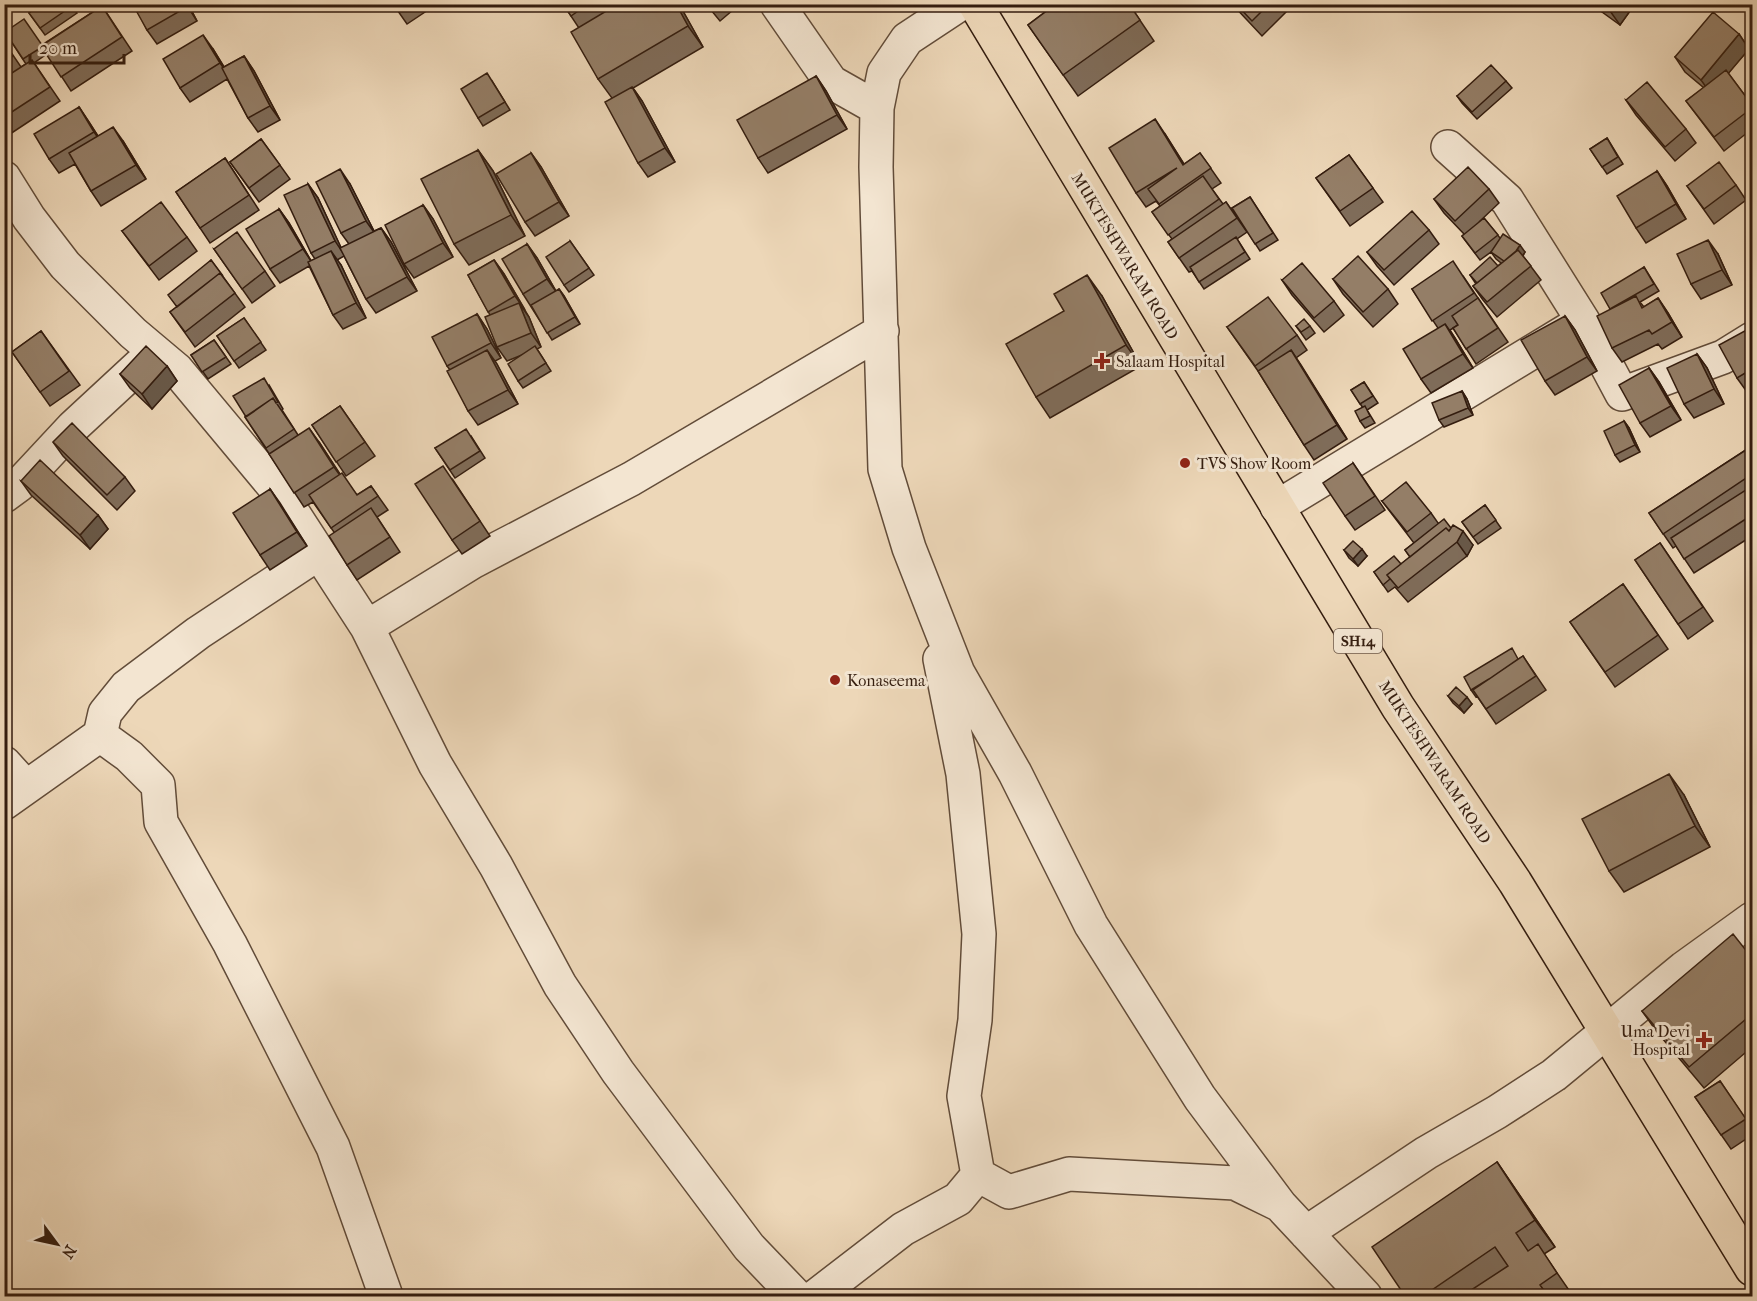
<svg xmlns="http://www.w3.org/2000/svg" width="1757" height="1301" viewBox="0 0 1757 1301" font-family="'IM FELL French Canon',serif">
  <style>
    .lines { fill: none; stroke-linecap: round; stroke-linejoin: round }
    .minor-casing { stroke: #624c39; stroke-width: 36 }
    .major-casing { stroke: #341d0f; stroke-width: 36 }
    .minor { stroke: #f3e5d1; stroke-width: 33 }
    .major { stroke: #edd7b8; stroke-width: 33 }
    .wall { fill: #7f6c59; stroke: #341d0f; stroke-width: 1.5 }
    .shaded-wall { fill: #685848; stroke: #341d0f; stroke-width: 1.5 }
    .building { fill: #947e67; stroke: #341d0f; stroke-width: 1.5 }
    .poi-dot { fill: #8f2418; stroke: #f3e5d1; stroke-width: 2 }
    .labels { text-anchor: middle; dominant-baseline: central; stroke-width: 6; stroke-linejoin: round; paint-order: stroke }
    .shield { fill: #f3e5d1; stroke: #6d5949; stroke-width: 1.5 }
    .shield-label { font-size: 15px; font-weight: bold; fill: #341d0f }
    .street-label { font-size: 16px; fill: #341d0f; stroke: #f3e5d1 }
    .poi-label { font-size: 16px; fill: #341d0f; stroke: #f3e5d1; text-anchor: start }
  </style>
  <rect width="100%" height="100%" fill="#edd7b8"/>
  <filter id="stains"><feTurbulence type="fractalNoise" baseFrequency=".00333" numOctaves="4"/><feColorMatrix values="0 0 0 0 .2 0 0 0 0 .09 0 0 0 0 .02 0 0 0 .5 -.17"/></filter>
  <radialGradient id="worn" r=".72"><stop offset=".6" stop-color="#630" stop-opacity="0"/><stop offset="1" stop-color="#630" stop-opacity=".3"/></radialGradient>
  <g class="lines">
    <g class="minor-casing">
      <path id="minor" d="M777 4 831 82 877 108
        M960 4 907 39 884 73 877 108 876 167 885 469 909 548 958 673 1015 773 1091 925 1200 1098 1280 1205
        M1448 147 1507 200 1583 321
        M4 178 29 218 65 265 133 333 177 370 282 496 367 627 435 764 496 866 560 985 618 1072 749 1247 796 1296
        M4 496 19 485 73 427 154 352
        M1277 507 1583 321 1622 394 1723 357 1752 339
        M367 627 474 561 631 479 882 331
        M940 659 963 774 979 934 975 1020 964 1096 978 1175
        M100 735 129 756 158 785 161 822 230 944 333 1147 386 1296
        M4 763 26 787
        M4 803 100 735 105 713 126 687 198 633 319 553
        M1306 1233 1426 1153 1497 1112 1554 1075 1684 968 1752 919
        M816 1296 903 1229 958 1199 978 1175 1009 1192 1069 1174 1235 1183 1280 1205 1365 1296"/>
    </g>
    <g class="major-casing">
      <path id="major" d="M975 4 1398 707 1515 882 1752 1269"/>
    </g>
    <use href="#minor" class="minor"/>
    <use href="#major" class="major"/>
  </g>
  <path class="wall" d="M71 4 77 13 45 35 29 13Z
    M134 4H188L197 21 157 44 147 30Z
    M393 4H437L407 24Z
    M563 4H679L703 47 633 88 642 101 675 162 648 177 638 163 612 98 598 79 579 28Z
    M706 4H740L720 21Z
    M1129 4 1154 41 1078 96 1028 25 1045 12Z
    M1232 4H1291L1292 6 1262 36Z
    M1591 4H1635L1620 25Z
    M1742 4H1752V13Z
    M102 6 132 51 71 91 47 54 34 63 60 101 4 138V42L21 67 26 64 5 32 42 45Z
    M1739 34 1749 49 1728 73 1752 105V129L1724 151 1686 101 1704 88 1685 72 1675 57Z
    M213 49 224 67 244 56 254 71 280 120 258 132 248 118 227 79 190 102 180 88Z
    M816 76 826 91 847 129 768 173 758 158Z
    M492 81 510 110 483 126 478 118Z
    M1506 81 1512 88 1477 119 1462 103 1457 96Z
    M1626 100 1686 129 1696 143 1675 161 1636 115Z
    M79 107 98 136 123 141 146 179 101 206 91 191 75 164 59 173 49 159Z
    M1165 134 1184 164 1200 153 1221 183 1212 189 1223 204 1226 202 1247 232 1237 239 1250 259 1204 289 1192 271 1189 272 1168 242 1172 239 1152 212 1160 206 1156 201 1146 207 1136 193Z
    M1607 138 1623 164 1607 174 1590 149Z
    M261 139 290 179 259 202 230 162Z
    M478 150 493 171 525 236 469 265 454 244Z
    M531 153 541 167 569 216 535 236 525 222Z
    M1349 155 1383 202 1350 226 1316 178Z
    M225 158 259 210 210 243 176 192Z
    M1657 171 1667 186 1686 219 1646 243 1636 228Z
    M308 184 318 198 341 248 349 244 341 233 350 184 374 231 381 228 391 242 417 291 376 313 366 299 344 256 337 260 341 265 366 318 343 329 333 315 309 266 280 283 270 269 279 209 289 223 311 261 315 259 311 253Z
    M1736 185 1746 200 1714 224 1687 186Z
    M1489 189 1499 203 1479 222 1484 218 1500 238 1525 252 1523 256 1541 280 1497 317 1483 300 1473 286 1476 284 1470 275 1498 266 1501 263 1496 259 1491 252 1480 260 1462 236 1464 234 1444 213 1434 199Z
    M1250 197 1278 240 1260 251 1232 208Z
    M423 205 433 219 453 257 414 278 404 264Z
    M1429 230 1439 244 1394 285 1377 266 1367 252Z
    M122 231 187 237 197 251 159 280Z
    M570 241 594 275 569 292 564 285Z
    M527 244 537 258 556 291 559 289 564 296 580 324 552 340 523 294Z
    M214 249 265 271 275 286 252 303Z
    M1718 254 1732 285 1701 299 1691 284Z
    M211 260 245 307 195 347 170 312 177 307Z
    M494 260 504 274 529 317 541 347 537 349 551 371 523 388 518 381 522 355 507 361 497 347 490 315 468 275Z
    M1644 267 1659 291 1640 302 1644 307 1658 298 1668 313 1682 337 1662 349 1658 344 1622 362 1612 348 1610 309Z
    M1463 276 1508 342 1476 364 1453 328 1458 325 1450 330 1473 368 1431 393 1421 379 1438 328 1412 289Z
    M1333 279 1388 289 1398 304 1373 327 1343 294Z
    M1282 280 1334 301 1344 315 1324 332 1292 295Z
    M1102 296 1141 366 1050 418 1036 397Z
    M477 314 487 329 501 358 495 361 518 404 478 425 468 411 450 370 447 366Z
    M4 315 9 321 4 324Z
    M1565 316 1575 330 1597 371 1555 395 1545 381Z
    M244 318 266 350 239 368 217 336Z
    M1296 326H1310L1315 333 1306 340Z
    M1227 327 1297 335 1307 350 1296 358 1347 439 1314 460 1304 445 1258 371Z
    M1752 327V389L1747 392 1737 378Z
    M41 331 80 385 50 406 12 352Z
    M214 340 231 364 208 379 191 355Z
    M1697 354 1707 368 1724 404 1694 418 1684 404Z
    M167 366 177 381 152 409 130 388 120 374Z
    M1649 368 1659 382 1681 420 1650 437 1640 423Z
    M1364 382 1378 403 1367 410 1375 423 1365 428 1360 421 1363 408 1351 390Z
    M269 385 283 409 282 410 298 435 319 442 340 474 357 495 371 486 388 510 377 517 400 552 357 580 347 565 334 532 313 502 304 507 245 417Z
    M1462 391 1467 399 1473 415 1444 427 1439 420Z
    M340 406 375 456 346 476 312 425Z
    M1624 421 1629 428 1640 452 1620 462 1615 455Z
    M471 436 485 458 455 478 435 448Z
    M53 442 125 477 135 491 117 510 63 456Z
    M1752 446V536L1694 573 1676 546 1673 548 1649 513Z
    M1353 463 1385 510 1355 530 1345 516Z
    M453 480 490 536 462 554 452 540Z
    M21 481 98 515 108 529 90 549 31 495Z
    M270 489 307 546 270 570 260 555Z
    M1382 501 1431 513 1438 523 1451 528 1473 545 1467 556 1408 602 1395 587 1388 592 1374 572 1401 564 1410 557 1405 550 1414 543Z
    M1485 505 1501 528 1478 544 1462 522Z
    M1660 543 1713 621 1688 639 1635 560Z
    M1344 550 1367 556 1358 566 1349 558Z
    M1623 584 1668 649 1615 687 1570 622Z
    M1523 656 1546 690 1496 724 1477 696 1476 697 1471 690Z
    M1448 696 1472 704 1464 713 1453 703Z
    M1684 795 1710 847 1624 892 1609 871Z
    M1752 958V1047L1704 1088 1657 1032 1642 1011Z
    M1720 1081 1752 1129V1135L1731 1149 1695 1097Z
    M1497 1162 1555 1247 1544 1254 1573 1296H1405Z"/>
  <path class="shaded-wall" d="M186 4H188L197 21Z
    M676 4H679L703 47 688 26Z
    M1614 4H1635L1620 25 1610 11Z
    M1739 34 1749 49 1711 94 1701 80Z
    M203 35 213 49 230 77 220 63Z
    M244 56 254 71 280 120 270 106Z
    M816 76 826 91 847 129 837 115Z
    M632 87 642 101 675 162 665 148Z
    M79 107 89 122 104 146 94 132Z
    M1155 119 1165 134 1193 179 1183 165Z
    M113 127 123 141 146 179 136 165Z
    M478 150 493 171 525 236 511 215Z
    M531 153 541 167 569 216 559 202Z
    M340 169 350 184 376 235 366 221Z
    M1657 171 1667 186 1686 219 1676 204Z
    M308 184 318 198 345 256 335 241Z
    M423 205 433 219 453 257 443 243Z
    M279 209 289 223 313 264 303 249Z
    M381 228 391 242 417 291 407 277Z
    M1708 240 1718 254 1732 285 1722 270Z
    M527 244 537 258 557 293 547 279Z
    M1520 245 1525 252 1512 271 1507 264Z
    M331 251 341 265 366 318 356 303Z
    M494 260 504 274 525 310 515 296Z
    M1087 275 1102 296 1141 366 1126 345Z
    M559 289 564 296 580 324 575 317Z
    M1658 298 1668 313 1682 337 1672 322Z
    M519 303 529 317 541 347 531 333Z
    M477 314 487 329 501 358 491 343Z
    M1565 316 1575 330 1597 371 1587 357Z
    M1445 324 1455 338 1473 368 1463 354Z
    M487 350 497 364 518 404 508 390Z
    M1291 350 1301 365 1347 439 1337 425Z
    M1697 354 1707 368 1724 404 1714 389Z
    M167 366 177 381 152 409 142 394Z
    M1649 368 1659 382 1681 420 1671 406Z
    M1462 391 1467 399 1473 415 1468 408Z
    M1624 421 1629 428 1640 452 1635 445Z
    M309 428 319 442 344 481 334 467Z
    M270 489 280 503 307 546 297 532Z
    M98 515 108 529 90 549 80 535Z
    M1463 531 1473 545 1467 556 1457 542Z
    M1362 549 1367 556 1358 566 1353 559Z
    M1467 697 1472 704 1464 713 1459 706Z
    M1669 774 1684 795 1710 847 1695 826Z
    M1497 1162 1516 1190 1555 1247 1535 1220Z"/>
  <path class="building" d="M42 4H71L72 6 40 28 29 13Z
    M134 4H186L187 7 147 30 133 5Z
    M563 4H588L571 16Z
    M618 4H676L688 26 598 79 571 32Z
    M1040 4H1056L1045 12Z
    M1056 4H1129L1140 20 1063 75 1028 25Z
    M1236 4H1269L1252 21Z
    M1602 4H1614L1610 11Z
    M1746 4H1752V10Z
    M102 6 122 37 61 77 41 46Z
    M1713 12 1739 34 1701 80 1675 57Z
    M24 19 42 45V47L23 59 5 32Z
    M203 35 220 63 180 88 163 59Z
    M4 42 13 56 4 61Z
    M244 56 270 106 248 118 222 68Z
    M32 60 50 87 4 117V78Z
    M1491 65 1506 81 1472 112 1457 96Z
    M1726 70 1752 105V108L1714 137 1686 101Z
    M487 73 505 102 478 118 461 89Z
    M816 76 837 115 758 158 737 120Z
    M1647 82 1686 129 1665 147 1626 100Z
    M632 87 665 148 638 163 605 102Z
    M79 107 94 132 49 159 34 134Z
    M1155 119 1183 165 1200 153 1211 168 1159 204 1148 189 1177 168 1136 193 1109 148Z
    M113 127 136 165 91 191 69 153Z
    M1607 138 1618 157 1602 167 1590 149Z
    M261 139 280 165 249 188 230 162Z
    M478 150 511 215 454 244 421 179Z
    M531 153 559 202 525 222 496 174Z
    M1349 155 1373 188 1340 211 1316 178Z
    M225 158 249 195 200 228 176 192Z
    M1719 162 1736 185 1704 209 1687 186Z
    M1468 167 1489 189 1455 221 1434 199Z
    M340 169 366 221 341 233 316 182Z
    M1657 171 1676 204 1636 228 1617 196Z
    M1203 176 1219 199 1168 235 1152 212Z
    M308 184 335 241 311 253 284 195Z
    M1250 197 1273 233 1255 244 1232 208Z
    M161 202 187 237 149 266 122 231Z
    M1226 202 1237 218 1179 258 1168 242Z
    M423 205 443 243 404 264 385 225Z
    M279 209 303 249 270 269 246 229Z
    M1412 211 1429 230 1384 270 1367 252Z
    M1484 218 1498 235 1475 253 1462 236Z
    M381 228 407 277 366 299 340 248Z
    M237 232 265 271 242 289 214 249Z
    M1503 234 1520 245 1516 251 1504 261 1491 252Z
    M1236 237 1245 252 1199 282 1190 267Z
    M1708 240 1722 270 1691 284 1677 254Z
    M570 241 589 268 564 285 546 257Z
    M527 244 547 279 523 294 502 259Z
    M1518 250 1531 266 1487 302 1473 286Z
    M331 251 356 303 333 315 308 262Z
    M1358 256 1388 289 1363 312 1333 279Z
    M1490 257 1498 266 1477 283 1470 275Z
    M1752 259V270L1747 264Z
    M211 260 223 276 220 273 177 307 168 295Z
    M494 260 515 296 488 312 468 275Z
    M1453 261 1474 293 1432 321 1412 289Z
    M1302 263 1334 301 1314 318 1282 280Z
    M1644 267 1654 284 1610 309 1601 293Z
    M220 273 235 293 185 332 170 312Z
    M1087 275 1126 345 1036 397 1006 344 1064 311 1054 294Z
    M559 289 575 317 547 333 531 305Z
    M1636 296 1642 308 1658 298 1672 322 1652 334 1649 330 1612 348 1597 316Z
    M1268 297 1297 335 1255 366 1227 327Z
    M1478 298 1498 328 1466 349 1453 328 1458 325 1452 316Z
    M519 303 531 333 497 347 485 317Z
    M477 314 491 343 447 366 432 337Z
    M1565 316 1587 357 1545 381 1521 340Z
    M244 318 261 342 234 361 217 336Z
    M1304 319 1310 326 1301 332 1296 326Z
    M1445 324 1463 354 1421 379 1403 349Z
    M1752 327V369L1737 378 1719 345Z
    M41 331 69 371 40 392 12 352Z
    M214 340 226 357 202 372 191 355Z
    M146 346 167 366 142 394 120 374Z
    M535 346 546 363 518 381 508 364Z
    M487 350 508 390 468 411 447 371Z
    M1291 350 1337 425 1304 445 1258 371Z
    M1697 354 1714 389 1684 404 1667 368Z
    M1649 368 1671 406 1640 423 1619 385Z
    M264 378 278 402 276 403 273 398 246 417 233 396Z
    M1364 382 1373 396 1360 404 1351 390Z
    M1462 391 1468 408 1439 420 1432 403Z
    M273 398 294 429 266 448 245 417Z
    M340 406 365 442 336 462 312 425Z
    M1365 406 1370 416 1360 421 1355 411Z
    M1624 421 1635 445 1615 455 1604 431Z
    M72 423 125 477 107 495 53 442Z
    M309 428 334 467 294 493 269 454Z
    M466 429 480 451 450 470 435 448Z
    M1752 446V474L1663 534 1649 513Z
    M40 460 98 515 80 535 21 481Z
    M1353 463 1375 496 1345 516 1323 483Z
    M443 466 480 521 452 540 415 484Z
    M342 473 357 495 371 486 378 496 331 528 309 495Z
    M1406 482 1431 513 1407 532 1382 501Z
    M1752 486V515L1684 559 1671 538Z
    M270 489 297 532 260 555 233 513Z
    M1485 505 1496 520 1473 537 1462 522Z
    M371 508 390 537 347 565 329 536Z
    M1444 519 1451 528 1449 531 1446 528 1410 557 1405 550Z
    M1453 525 1463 531 1457 542 1398 588 1387 575 1446 528 1449 531Z
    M1353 541 1362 549 1353 559 1344 550Z
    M1660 543 1703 607 1678 624 1635 560Z
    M1394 556 1401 564 1387 575 1390 579 1383 585 1374 572Z
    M1623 584 1658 635 1605 672 1570 622Z
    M1512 648 1518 659 1489 679 1471 690 1464 677Z
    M1523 656 1536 676 1486 709 1473 690Z
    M1456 687 1467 697 1459 706 1448 696Z
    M1669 774 1695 826 1609 871 1582 819Z
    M1733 934 1752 958V1014L1689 1067 1642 1011Z
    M1720 1081 1746 1119 1721 1135 1695 1097Z
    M1497 1162 1535 1220 1516 1233 1528 1251 1538 1244 1557 1273 1540 1285 1548 1296H1462L1508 1266 1495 1247 1423 1296H1405L1372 1247Z"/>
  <g class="poi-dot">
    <path d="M1099 352h6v6h6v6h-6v6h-6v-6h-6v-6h6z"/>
    <circle cx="1185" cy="463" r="6"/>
    <circle cx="835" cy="680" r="6"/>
    <path d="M1701 1031h6v6h6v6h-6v6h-6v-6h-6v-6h6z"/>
  </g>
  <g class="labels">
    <rect class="shield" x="1334" y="629" width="48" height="24" rx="4.5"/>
    <g class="shield-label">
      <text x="1358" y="641">SH14</text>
    </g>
    <g class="street-label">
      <text transform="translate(1125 256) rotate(59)">MUKTESHWARAM ROAD</text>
      <text transform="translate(1435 762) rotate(57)">MUKTESHWARAM ROAD</text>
    </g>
    <g class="poi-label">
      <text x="1116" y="361">Salaam Hospital</text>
      <text x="1197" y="463">TVS Show Room</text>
      <text x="847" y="680">Konaseema</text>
      <text x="1690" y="1031" text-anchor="end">Uma Devi<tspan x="1690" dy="18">Hospital</tspan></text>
    </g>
  </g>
  <rect width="1757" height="1301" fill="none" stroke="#edd7b8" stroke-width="24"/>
  <rect x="6" y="6" width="1745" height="1289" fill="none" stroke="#341d0f" stroke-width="3"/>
  <rect x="12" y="12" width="1733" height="1277" fill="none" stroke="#341d0f" stroke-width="1.5"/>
  <g transform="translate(57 1244) rotate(123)" stroke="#f3e5d1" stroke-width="4.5" paint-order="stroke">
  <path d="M0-4.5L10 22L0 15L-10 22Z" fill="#341d0f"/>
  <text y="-9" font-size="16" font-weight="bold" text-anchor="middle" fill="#341d0f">N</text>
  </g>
  <path d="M30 54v9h94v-9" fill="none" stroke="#341d0f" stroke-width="3"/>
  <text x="39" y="54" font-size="18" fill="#341d0f" stroke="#f3e5d1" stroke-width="4.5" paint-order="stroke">20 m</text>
  <rect width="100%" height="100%" filter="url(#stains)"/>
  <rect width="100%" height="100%" fill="url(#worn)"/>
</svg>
